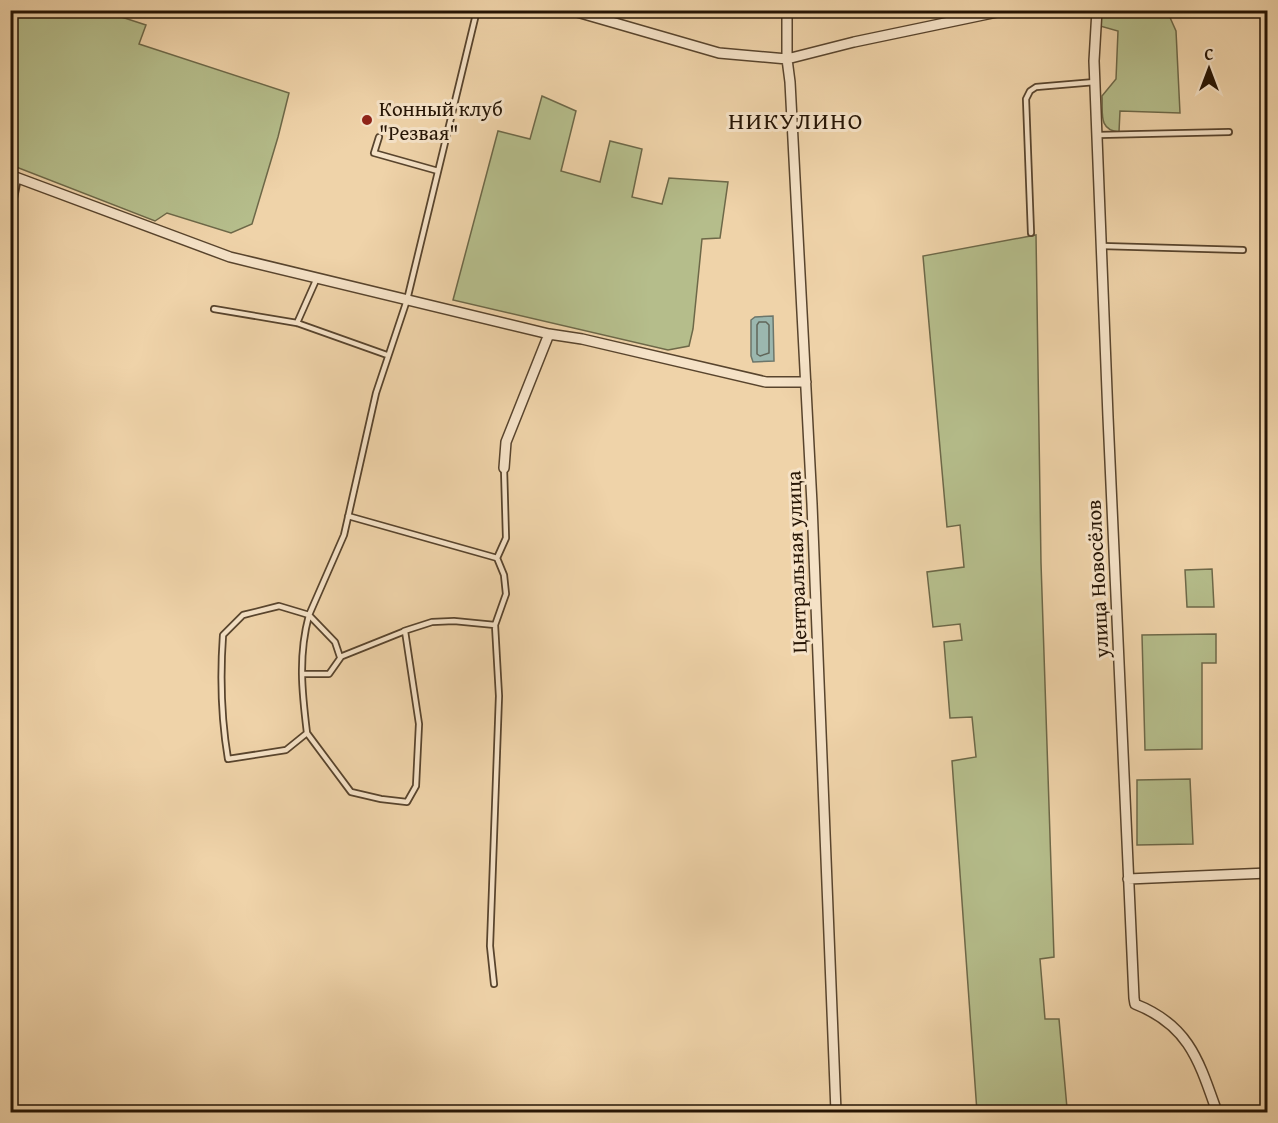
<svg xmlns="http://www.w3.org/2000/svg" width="1278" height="1123" viewBox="0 0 1278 1123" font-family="'Gentium Book Plus',serif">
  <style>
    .green { fill: #b5bd8b; stroke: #6d6848; stroke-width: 1.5 }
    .water { fill: #9bb7af; stroke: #6c766b; stroke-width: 1.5 }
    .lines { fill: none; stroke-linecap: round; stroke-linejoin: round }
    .shore { stroke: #60665a; stroke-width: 1.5 }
    .lane-casing { stroke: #58442d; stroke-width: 8 }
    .street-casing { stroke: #58442d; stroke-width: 12 }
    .lane { stroke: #f5e2c7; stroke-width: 4.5 }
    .street { stroke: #f5e2c7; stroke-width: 9 }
    .poi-dot { fill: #8f2418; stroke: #f5e2c7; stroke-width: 2 }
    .labels { text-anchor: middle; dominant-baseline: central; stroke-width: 6; stroke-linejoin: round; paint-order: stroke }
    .poi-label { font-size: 21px; fill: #251404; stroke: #f5e2c7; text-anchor: start }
    .street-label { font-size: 21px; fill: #251404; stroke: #f5e2c7 }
    .quarter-label { font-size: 24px; letter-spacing: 1.5px; fill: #251404; stroke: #f5e2c7 }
  </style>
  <rect width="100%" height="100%" fill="#efd3a9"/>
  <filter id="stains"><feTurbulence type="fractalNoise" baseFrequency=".00333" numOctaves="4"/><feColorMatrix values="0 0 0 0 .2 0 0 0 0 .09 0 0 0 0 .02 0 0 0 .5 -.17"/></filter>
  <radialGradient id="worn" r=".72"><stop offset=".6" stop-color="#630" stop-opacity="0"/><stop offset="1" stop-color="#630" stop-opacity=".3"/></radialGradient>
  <path class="green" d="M10 11H103L146 25 139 44 289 93 278 137 252 224 231 233 167 213 155 221 11 165Z
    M1099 11H1122L1125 16 1168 13 1176 31 1180 113 1120 111 1119 132C1098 130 1103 113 1102 96L1116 79 1118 31 1100 26Z
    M542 96 576 111 561 171 600 182 610 141 642 149 632 197 662 204 669 178 728 182 720 238 702 239 693 329 689 346 668 350 453 300 498 131 530 139Z
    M1036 235 1041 563 1054 957 1040 959 1045 1019H1059L1067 1108 1025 1112H977L952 761 976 757 972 717 950 718 944 642 962 640 960 624 933 627 927 572 964 567 960 525 947 527 923 256Z
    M1212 569 1214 607H1187L1185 570Z
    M1216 634V663H1202V749L1145 750 1142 635Z
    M1190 779 1193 844 1137 845V780Z"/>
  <path class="water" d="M773 316 774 361 753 362 751 356V320L755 317Z"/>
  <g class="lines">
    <path class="shore" d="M759 322H766L769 325V353L760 356 757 354V325Z"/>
    <g class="lane-casing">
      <path id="lane" d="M1098 135 1229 132
        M379 137 374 153 438 171
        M10 219 18 178
        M1031 233 1026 99 1030 91 1036 87 1095 82
        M1102 246 1243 250
        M214 309 297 323 387 355
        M297 323 317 278
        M348 516 497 558
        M404 631 432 622 454 621 495 625
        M302 674H329L341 657
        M307 733C302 692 298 656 309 615L279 606 243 615 223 635C220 677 221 717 228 759L286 750 307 733 351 792 381 799 407 802 416 786 419 724 405 631 340 657 335 642 309 615 344 535 376 393 407 300 477 10
        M494 984 490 946 499 696 495 625 506 594 504 575 497 558 506 538 504 468"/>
    </g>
    <g class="street-casing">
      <path id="street" d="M570 10 719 53 787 59 854 42 1007 10
        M787 10V59L790 82 812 504 836 1112
        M1097 10 1094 61 1108 417 1134 998 1135 1004C1189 1025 1199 1061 1217 1112
        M10 175 230 257 549 334 582 339 766 382H806
        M504 468 506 442 549 334
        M1128 879 1268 873"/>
    </g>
    <use href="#lane" class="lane"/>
    <use href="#street" class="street"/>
  </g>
  <circle class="poi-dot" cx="367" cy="120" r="6"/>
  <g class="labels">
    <g class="poi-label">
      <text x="379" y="108">Конный клуб<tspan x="379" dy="24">"Резвая"</tspan></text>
    </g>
    <g class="street-label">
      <text transform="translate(796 562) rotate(-92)">Центральная улица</text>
      <text transform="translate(1097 579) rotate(-93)">улица Новосёлов</text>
    </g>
    <g class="quarter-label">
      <text x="796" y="120">НИКУЛИНО</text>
    </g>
  </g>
  <rect width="1278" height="1123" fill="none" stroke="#efd3a9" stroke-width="36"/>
  <rect x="12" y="12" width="1254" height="1099" fill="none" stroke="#251404" stroke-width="3"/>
  <rect x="18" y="18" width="1242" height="1087" fill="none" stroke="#251404" stroke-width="1.5"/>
  <g transform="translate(1209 69)" stroke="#f5e2c7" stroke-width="4.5" paint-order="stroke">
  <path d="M0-4.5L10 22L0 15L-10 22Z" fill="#251404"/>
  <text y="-9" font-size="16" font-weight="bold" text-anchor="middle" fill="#251404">С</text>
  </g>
  <rect width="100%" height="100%" filter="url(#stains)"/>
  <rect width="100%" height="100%" fill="url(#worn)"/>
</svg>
